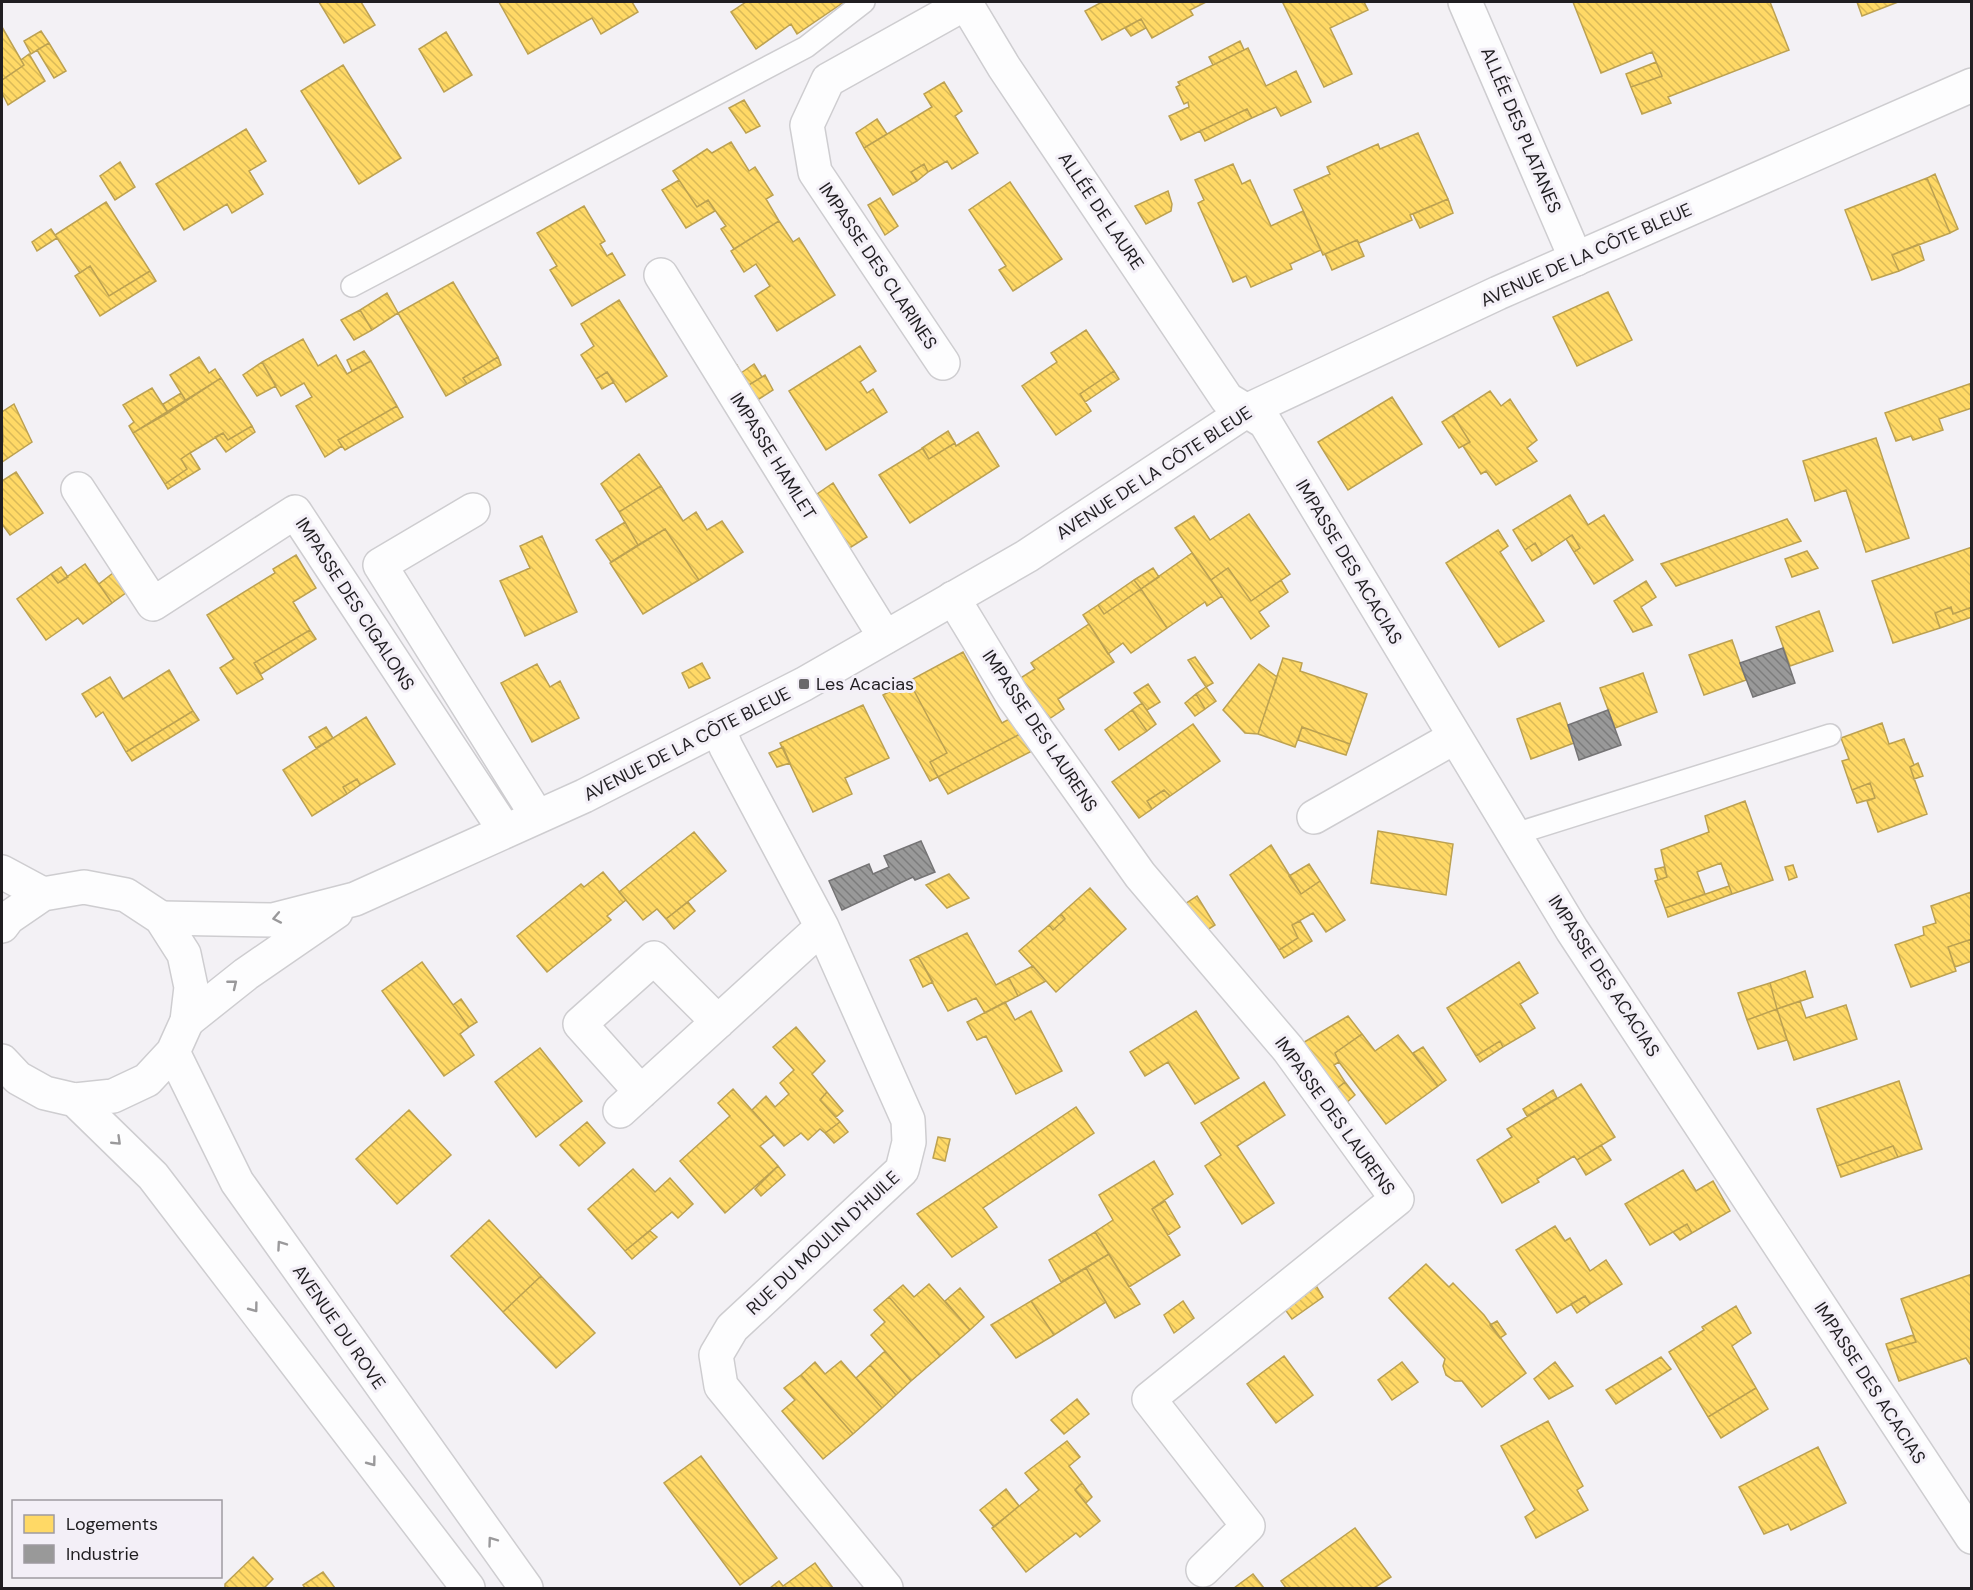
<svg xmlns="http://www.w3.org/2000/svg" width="1973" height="1590" viewBox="0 0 1973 1590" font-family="'DM Sans',sans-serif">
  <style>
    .homes { fill: url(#homes-back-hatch); stroke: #bca151; stroke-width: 1.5 }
    .industry { fill: url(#industry-back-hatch); stroke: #757475; stroke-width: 1.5 }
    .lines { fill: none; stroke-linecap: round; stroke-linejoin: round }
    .service-casing { stroke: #cecdd0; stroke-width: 24 }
    .minor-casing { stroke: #cecdd0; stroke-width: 36 }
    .tertiary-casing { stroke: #cecdd0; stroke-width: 36 }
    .primary-casing { stroke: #cecdd0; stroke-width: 36 }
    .service { stroke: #fdfdfe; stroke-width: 21 }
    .minor { stroke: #fdfdfe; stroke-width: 33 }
    .tertiary { stroke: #fdfdfe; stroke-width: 33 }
    .primary { stroke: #fdfdfe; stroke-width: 33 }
    .oneway { stroke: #9a999b }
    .poi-dot { fill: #6a686b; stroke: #f3eff7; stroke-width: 2 }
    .labels { text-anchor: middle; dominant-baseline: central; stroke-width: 6; stroke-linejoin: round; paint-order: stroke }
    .street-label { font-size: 18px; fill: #201e21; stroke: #f3eff7 }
    .poi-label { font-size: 18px; fill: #201e21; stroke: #f3eff7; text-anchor: start }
  </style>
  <defs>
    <pattern id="homes-back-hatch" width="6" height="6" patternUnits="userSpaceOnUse" patternTransform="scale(1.5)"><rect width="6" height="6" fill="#ffd966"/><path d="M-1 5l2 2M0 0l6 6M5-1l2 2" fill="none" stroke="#daba58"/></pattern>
    <pattern id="industry-back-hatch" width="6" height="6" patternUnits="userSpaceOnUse" patternTransform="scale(1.5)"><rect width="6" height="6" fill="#999"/><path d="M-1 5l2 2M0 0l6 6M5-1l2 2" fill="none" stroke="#7c7c7c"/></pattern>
  </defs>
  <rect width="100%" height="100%" fill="#f3f1f5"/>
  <path class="homes" d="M319 2H361L375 25 344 43Z
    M499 2H632L638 12 601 34 592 18 528 54Z
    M746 2H844L797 34 791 24 756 49 731 12Z
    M1102 2H1206L1190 10 1193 15 1152 38 1141 19 1102 40 1085 11Z
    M1285 2H1364L1368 10 1330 28 1352 74 1324 87 1283 3Z
    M1573 2H1770L1789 50 1668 97 1671 103 1642 114 1631 87 1662 76 1652 52 1601 73Z
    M1857 2H1898L1862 16Z
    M1141 19 1146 28 1131 36 1125 28Z
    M2 27 24 65 2 80Z
    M41 31 49 43 31 54 24 41Z
    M446 32 472 75 444 92 419 49Z
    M1240 41 1244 50 1213 65 1209 57Z
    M49 43 66 71 54 78 37 50Z
    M1248 48 1266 86 1296 71 1311 102 1281 116 1276 107 1252 118 1247 109 1181 140 1169 116 1189 107 1188 102 1184 104 1176 87 1180 85 1178 82Z
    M29 54 45 81 8 105 2 93V80L24 65 21 60Z
    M1656 62 1662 76 1631 87 1626 74Z
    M343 65 401 158 359 184 301 91Z
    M944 82 962 111 955 116 978 153 952 169 947 161 928 172 924 164 911 172 917 181 893 195 864 148 932 107 924 94Z
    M744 100 760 126 746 133 729 108Z
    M1247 109 1252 118 1205 141 1200 131Z
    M877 119 887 134 864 148 856 133Z
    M246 129 266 161 249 171 263 194 232 213 227 204 184 230 156 184Z
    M1418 133 1448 199 1410 215 1412 220 1359 243 1357 240 1323 255 1294 190 1330 174 1327 167 1378 144 1380 149Z
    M731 142 749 171 755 167 773 195 766 199 779 221 734 249 721 229 726 226 708 200 697 207 673 171 707 149 712 153Z
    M120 162 135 187 115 200 100 176Z
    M924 164 928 172 917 181 911 172Z
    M1233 164 1242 184 1250 180 1271 226 1303 211 1321 250 1290 264 1292 269 1251 287 1246 276 1233 282 1198 203 1204 200 1195 180Z
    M1935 174 1958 229 1950 233 1927 178Z
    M1927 178 1950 233 1892 255 1899 271 1872 280 1845 210Z
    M679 180 697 207 708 200 715 211 686 228 662 190Z
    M1010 182 1062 259 1013 291 999 270 1006 266 969 210Z
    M1168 191 1172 204 1171 211 1146 224 1135 206Z
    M880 198 898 226 885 235 868 205Z
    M1448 199 1453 213 1420 228 1413 214Z
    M106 202 150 271 109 296 90 266 80 273 55 235Z
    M584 206 605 241 600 244 607 256 612 253 625 275 572 306 550 270 557 266 537 233Z
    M779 221 793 242 799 238 835 295 777 331 755 296 770 286 756 264 744 272 731 251Z
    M51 229 57 238 37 251 32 242Z
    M1357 240 1364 256 1332 270 1325 254Z
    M1919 244 1924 260 1899 271 1892 255Z
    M90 266 109 296 150 271 156 281 100 316 75 276Z
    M453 282 498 357 463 378 467 384 446 396 398 313Z
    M1608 292 1632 340 1577 366 1553 317Z
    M387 293 398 313 372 330 360 310Z
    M619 300 667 376 626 402 607 372 596 379 581 355 594 346 581 324Z
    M360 310 372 330 354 340 341 320Z
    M1086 330 1114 371 1080 394 1091 411 1056 435 1022 386 1057 362 1051 353Z
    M303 339 318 366 336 355 347 374 371 361 397 406 338 440 342 446 325 457 296 406 312 397 304 383 281 396 262 362Z
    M860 346 876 371 860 382 867 393 873 389 887 412 826 450 789 391Z
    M364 351 371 361 352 371 347 360Z
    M199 357 209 373 215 369 221 378 186 401 170 375Z
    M498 357 501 365 467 384 463 378Z
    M262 362 276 386 257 396 243 375Z
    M754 364 762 377 739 391 726 372 737 365 741 373Z
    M1114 371 1119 379 1085 402 1080 394Z
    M607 372 614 382 602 389 596 379Z
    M765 375 773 390 748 406 739 391Z
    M221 378 252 426 228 440 223 433 190 453 181 459 187 469 165 484 133 433Z
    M1972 383V408L1939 419 1943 430 1913 440 1911 436 1896 441 1885 413Z
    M152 388 168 413 133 433 129 426 134 422 123 405Z
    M1490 391 1501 406 1510 399 1537 440 1527 448 1537 461 1496 485 1486 471 1481 474 1463 446 1470 442 1453 415Z
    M181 393 186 401 168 413 163 404Z
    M1392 397 1422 444 1348 490 1318 442Z
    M14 404 32 442 2 462V443L3 442 2 412Z
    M397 406 403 417 345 450 342 446 338 440Z
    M1453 415 1470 442 1459 448 1442 422Z
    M252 426 255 432 226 452 215 437 223 433 228 440Z
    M948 431 955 443 929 459 922 448Z
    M978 432 999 466 910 523 879 475 923 448 929 459 955 443 956 446Z
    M1876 438 1909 538 1866 552 1846 490 1815 501 1803 461Z
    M190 453 200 469 168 489 165 484 187 469 181 459Z
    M639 454 661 486 619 512 601 484Z
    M16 472 43 513 10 535 2 524V481Z
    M833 483 867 537 840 554 807 501Z
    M661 486 683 521 696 512 707 530 722 521 743 552 699 580 665 529 638 545 619 512Z
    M1570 495 1588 525 1604 515 1633 560 1594 584 1574 552 1580 548 1572 535 1542 555 1535 543 1525 550 1513 530Z
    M1249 514 1290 574 1251 601 1228 568 1211 580 1175 528 1194 516 1210 540Z
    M1787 519 1801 541 1676 586 1661 564Z
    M625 522 638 545 611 562 596 540Z
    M665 529 699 580 643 614 610 563Z
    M1498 530 1508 546 1500 552 1544 621 1499 647 1446 563Z
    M1572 535 1580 548 1574 552 1566 539Z
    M542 536 577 612 525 636 500 581 530 568 520 546Z
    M1535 543 1542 555 1532 561 1525 550Z
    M1972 547V607L1953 614 1951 607 1935 613 1940 628 1893 643 1872 581Z
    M1807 551 1818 568 1792 577 1785 559Z
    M1192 553 1222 596 1207 606 1205 602 1167 628 1141 589Z
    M296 555 316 588 293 602 310 630 254 663 263 679 237 694 220 668 234 659 207 615 275 573 273 569Z
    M85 564 112 603 83 624 78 618 46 640 17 599 51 574 58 583Z
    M61 567 68 577 58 583 51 574Z
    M1153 568 1159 577 1141 589 1134 580Z
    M1228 568 1251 601 1281 580 1288 592 1259 612 1269 626 1251 639 1211 580Z
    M113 573 127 592 112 603 99 584Z
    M1134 580 1141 589 1104 614 1098 605Z
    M1646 581 1656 597 1641 607 1652 625 1633 632 1614 601Z
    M1141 589 1167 628 1131 653 1123 643 1108 654 1083 615 1098 605 1104 614Z
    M1951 607 1953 614 1972 607V617L1940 628 1935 613Z
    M1819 611 1833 651 1790 666 1776 627Z
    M1089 624 1114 662 1058 699 1064 709 1046 721 1019 679 1035 669 1031 663Z
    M310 630 316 639 261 674 254 663Z
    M1732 640 1746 680 1704 695 1689 655Z
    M963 652 1002 723 1015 716 1024 732 938 777 930 762 947 753 909 681Z
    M1195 657 1213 683 1206 687 1188 660Z
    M1283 658 1302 663 1300 671 1367 694 1350 744 1302 727 1295 747 1258 734Z
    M702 663 710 678 689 688 682 673Z
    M537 664 550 687 560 681 579 718 532 742 501 683Z
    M1259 664 1277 677 1258 734 1245 733 1223 710Z
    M169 670 193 711 126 752 103 712 96 717 82 694 110 677 123 699Z
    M1643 673 1657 712 1615 728 1600 688Z
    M909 681 947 753 930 762 938 777 930 781 883 695Z
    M1148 684 1160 702 1147 710 1134 693Z
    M1206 687 1216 701 1205 709 1196 694Z
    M1196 694 1205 709 1195 716 1185 703Z
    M1142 703 1156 724 1147 731 1132 710Z
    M1560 703 1574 743 1531 759 1517 719Z
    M863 705 889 758 845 778 852 794 813 812 780 743Z
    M1132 710 1147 731 1119 750 1105 730Z
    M193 711 199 720 132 761 126 752Z
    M366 717 395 764 360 785 357 779 343 787 347 794 312 816 283 770Z
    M1882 723 1889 744 1904 739 1914 765 1910 767 1927 814 1878 832 1867 801 1875 798 1870 783 1852 790 1842 761 1849 759 1841 738Z
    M1193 724 1220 761 1170 796 1164 790 1147 801 1152 809 1139 818 1112 782Z
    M326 727 333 738 316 748 309 737Z
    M1302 727 1350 744 1346 755 1298 740Z
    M1024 732 1034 750 948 794 938 777Z
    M783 747 790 763 777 767 769 753Z
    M1918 763 1923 776 1914 779 1910 767Z
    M357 779 360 785 347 794 343 787Z
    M1870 783 1875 798 1857 803 1852 790Z
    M1164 790 1170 796 1152 809 1147 801Z
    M1745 801 1773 880 1732 894 1721 863 1697 872 1705 894 1665 908 1655 881 1667 877 1661 850 1709 832 1705 816Z
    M1378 831 1453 844 1446 895 1371 883Z
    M694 832 726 871 666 919 657 909 643 920 619 892Z
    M1271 845 1301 894 1320 881 1345 920 1326 932 1313 913 1292 925 1298 938 1279 950 1230 875Z
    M1309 864 1320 881 1301 894 1289 876Z
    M1793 865 1797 877 1789 880 1785 867Z
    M1664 867 1667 877 1658 880 1655 869Z
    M603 872 626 900 607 916 611 920 547 972 517 936 581 884 584 887Z
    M949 874 969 898 947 908 926 885Z
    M1729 886 1732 894 1668 917 1665 908Z
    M1090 888 1126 929 1056 992 1019 951 1049 925 1053 930 1065 919 1061 914Z
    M1971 892 1972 939 1948 947 1956 971 1911 987 1895 945 1924 935 1923 927 1936 923 1931 906Z
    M1197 896 1215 925 1204 932 1182 906Z
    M688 902 695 911 674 929 666 919Z
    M1061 914 1065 919 1053 930 1049 925Z
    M1300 921 1312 941 1284 958 1279 950 1298 938 1292 925Z
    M967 933 996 985 1009 978 1018 996 985 1013 976 998 948 1011 918 956Z
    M1972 939V961L1955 967 1948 947Z
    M918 956 933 982 923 987 910 960Z
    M422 962 469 1027 460 1034 474 1055 444 1076 382 991Z
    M1519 962 1538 993 1520 1004 1535 1028 1503 1047 1500 1041 1476 1056 1447 1008Z
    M1033 966 1046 981 1018 996 1009 978Z
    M1805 971 1813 997 1777 1009 1770 983Z
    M1770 983 1777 1009 1747 1020 1738 993Z
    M461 999 477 1022 469 1027 453 1005Z
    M1800 1001 1806 1018 1846 1005 1857 1039 1794 1060 1777 1009Z
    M1005 1002 1015 1020 1031 1011 1062 1071 1016 1094 986 1036 977 1040 967 1022Z
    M1777 1009 1787 1040 1758 1049 1747 1020Z
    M1196 1011 1239 1078 1195 1104 1168 1062 1145 1076 1130 1052Z
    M1348 1016 1362 1034 1335 1053 1339 1062 1334 1065 1345 1082 1335 1090 1301 1044Z
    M796 1027 825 1061 812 1074 827 1092 820 1100 840 1122 825 1133 820 1129 808 1140 801 1133 784 1146 752 1110 766 1096 775 1107 789 1094 780 1083 794 1070 773 1047Z
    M1362 1034 1375 1051 1398 1035 1438 1086 1386 1124 1339 1062 1335 1053Z
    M1500 1041 1503 1047 1480 1062 1476 1056Z
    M1423 1047 1446 1080 1438 1086 1413 1053Z
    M540 1048 582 1101 536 1137 495 1082Z
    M1899 1081 1922 1149 1898 1157 1893 1146 1837 1166 1817 1109Z
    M1264 1082 1285 1115 1237 1146 1274 1203 1242 1224 1205 1166 1221 1155 1201 1123Z
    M1345 1082 1355 1095 1345 1104 1335 1090Z
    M1581 1084 1615 1137 1577 1160 1574 1156 1537 1179 1539 1182 1502 1203 1477 1160 1512 1137 1507 1129Z
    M733 1089 774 1135 760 1146 778 1166 725 1213 680 1161 730 1116 718 1103Z
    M1553 1090 1557 1098 1527 1116 1523 1109Z
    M827 1092 843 1111 836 1117 820 1100Z
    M1076 1107 1094 1133 983 1208 997 1227 952 1257 917 1214Z
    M409 1110 451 1155 397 1204 356 1159Z
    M587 1122 605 1143 579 1166 560 1145Z
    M840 1122 848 1132 834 1143 825 1133Z
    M938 1137 950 1139 945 1161 933 1158Z
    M1601 1145 1611 1160 1586 1175 1577 1160Z
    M1893 1146 1898 1157 1841 1177 1837 1166Z
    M1154 1161 1173 1194 1152 1209 1180 1255 1129 1287 1095 1232 1113 1220 1099 1195Z
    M778 1166 785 1175 761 1196 755 1189Z
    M633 1169 655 1192 670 1178 693 1204 678 1218 672 1212 625 1251 588 1209Z
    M1683 1170 1696 1191 1713 1181 1730 1211 1692 1233 1687 1224 1650 1245 1625 1204Z
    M1165 1201 1180 1227 1168 1235 1152 1209Z
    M489 1220 541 1276 503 1312 451 1256Z
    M1687 1224 1692 1233 1680 1240 1673 1232Z
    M1555 1226 1565 1241 1570 1238 1590 1271 1606 1260 1622 1284 1590 1304 1585 1296 1557 1313 1516 1250Z
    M650 1231 657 1237 632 1259 625 1251Z
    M1095 1232 1109 1254 1061 1282 1049 1260Z
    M1109 1254 1140 1304 1115 1318 1086 1268Z
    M1426 1264 1449 1287 1453 1283 1484 1315 1526 1373 1482 1407 1462 1381H1455L1446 1375 1443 1366 1445 1359 1389 1298Z
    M1086 1268 1106 1302 1054 1335 1031 1301Z
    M1972 1274V1363L1970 1364 1966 1358 1899 1381 1888 1350 1916 1342 1901 1299Z
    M541 1276 595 1333 556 1368 503 1312Z
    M929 1284 970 1330 940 1356 889 1297 903 1285 914 1297Z
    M1315 1284 1323 1297 1292 1319 1284 1308Z
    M960 1288 984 1317 970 1330 945 1301Z
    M1585 1296 1590 1304 1577 1313 1571 1304Z
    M889 1297 940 1356 911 1381 871 1335 885 1322 874 1310Z
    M1031 1301 1054 1335 1016 1358 991 1325Z
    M1183 1301 1194 1318 1174 1333 1164 1315Z
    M1736 1306 1751 1333 1732 1346 1756 1388 1708 1417 1669 1352 1704 1330 1702 1327Z
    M1497 1321 1506 1334 1500 1338 1490 1325Z
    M1913 1335 1916 1342 1888 1350 1886 1344Z
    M885 1351 911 1381 896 1395 870 1365Z
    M1284 1356 1313 1395 1276 1423 1247 1384Z
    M1661 1357 1671 1369 1616 1404 1606 1390Z
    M841 1361 882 1408 853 1434 801 1375 815 1362 825 1374Z
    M1402 1362 1418 1382 1392 1400 1378 1380Z
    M1555 1362 1573 1386 1549 1399 1534 1379Z
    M870 1365 896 1395 882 1408 856 1378Z
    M801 1375 853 1434 823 1459 782 1411 795 1400 784 1388Z
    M1756 1388 1768 1409 1721 1438 1708 1417Z
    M1077 1399 1089 1414 1064 1434 1051 1420Z
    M1548 1421 1583 1486 1577 1490 1588 1510 1536 1538 1525 1517 1535 1510 1501 1446Z
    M1067 1441 1080 1457 1069 1466 1082 1483 1075 1490 1100 1521 1080 1537 1076 1533 1026 1572 992 1528 1039 1490 1025 1473Z
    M1818 1447 1846 1503 1791 1530 1788 1524 1764 1534 1739 1487Z
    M701 1456 777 1558 740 1585 664 1483Z
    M1082 1483 1092 1497 1086 1503 1075 1490Z
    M1006 1489 1019 1506 994 1527 980 1510Z
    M1355 1528 1391 1577 1374 1588H1286L1281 1581Z
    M253 1557 273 1579 264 1588H225V1584Z
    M815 1563 833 1588H770L779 1581 783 1586Z
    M323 1572 335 1588H305L303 1585Z
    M1253 1574 1264 1588H1234Z"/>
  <path class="industry" d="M1783 648 1795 683 1753 697 1740 663Z
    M1608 710 1621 745 1579 760 1568 725Z
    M921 841 935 872 915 880 913 877 842 910 829 881 869 864 873 874 889 867 884 856Z"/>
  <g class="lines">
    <g class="service-casing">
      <path id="service" d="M352 286 806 47 864 2
        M1515 834 1830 735"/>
    </g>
    <g class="minor-casing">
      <path id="minor" d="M965 2 1004 67 1227 399 1265 422 1572 930 1972 1537
        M1465 2 1576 259
        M661 275 885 637
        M943 363 815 172 807 125 828 80 966 3
        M78 489 153 604 295 512 505 831
        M473 510 380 565 537 816
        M953 598 1012 695 1140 875 1288 1049 1397 1199 1149 1399 1248 1526 1203 1570
        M719 729 726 747 822 927 908 1120 909 1142 902 1170 732 1328 716 1355 721 1386 886 1588
        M1314 817 1455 737
        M641 1092 580 1024 654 958 718 1022
        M620 1111 822 927"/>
    </g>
    <g class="tertiary-casing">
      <path id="tertiary" d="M161 918 273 920 355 899 584 796 804 684 1027 556 1246 411 1498 293 1972 85
        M187 1021 246 974 336 912"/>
    </g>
    <g class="primary-casing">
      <path id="primary" d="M2 872 43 894
        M2 926 8 918 43 894 84 887 126 895 161 918 184 954 191 987 187 1021 173 1052 147 1080 113 1096 75 1100 45 1093 18 1078 2 1061
        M173 1052 237 1182 526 1588
        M75 1100 153 1176 468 1588"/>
    </g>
    <use href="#service" class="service"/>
    <use href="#minor" class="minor"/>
    <use href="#tertiary" class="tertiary"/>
    <use href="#primary" class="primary"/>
  </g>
  <defs><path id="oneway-chevron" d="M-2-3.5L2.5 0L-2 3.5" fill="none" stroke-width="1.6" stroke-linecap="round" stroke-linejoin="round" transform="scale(1.5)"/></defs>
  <g class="oneway">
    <use href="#oneway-chevron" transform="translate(277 918) rotate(169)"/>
    <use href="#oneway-chevron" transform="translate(233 984) rotate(-39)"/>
    <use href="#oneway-chevron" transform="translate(117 1141) rotate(44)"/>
    <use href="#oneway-chevron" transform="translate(281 1245) rotate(-125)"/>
    <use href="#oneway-chevron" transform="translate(254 1308) rotate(53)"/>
    <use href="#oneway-chevron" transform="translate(372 1462) rotate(53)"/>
    <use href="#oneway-chevron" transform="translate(492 1541) rotate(-126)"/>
  </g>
  <rect class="poi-dot" x="798" y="678" width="12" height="12" rx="3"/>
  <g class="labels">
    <g class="street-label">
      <text transform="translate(1521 130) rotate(67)">ALLÉE DES PLATANES</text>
      <text transform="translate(1101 211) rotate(56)">ALLÉE DE LAURE</text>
      <text transform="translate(1586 255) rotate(-24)">AVENUE DE LA CÔTE BLEUE</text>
      <text transform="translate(878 266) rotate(56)">IMPASSE DES CLARINES</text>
      <text transform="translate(773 456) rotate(58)">IMPASSE HAMLET</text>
      <text transform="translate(1154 473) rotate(-33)">AVENUE DE LA CÔTE BLEUE</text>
      <text transform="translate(1349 562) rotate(59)">IMPASSE DES ACACIAS</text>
      <text transform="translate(355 604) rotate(57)">IMPASSE DES CIGALONS</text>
      <text transform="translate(1040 731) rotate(56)">IMPASSE DES LAURENS</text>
      <text transform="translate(687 744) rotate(-27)">AVENUE DE LA CÔTE BLEUE</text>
      <text transform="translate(1604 976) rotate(57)">IMPASSE DES ACACIAS</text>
      <text transform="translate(1335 1116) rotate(54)">IMPASSE DES LAURENS</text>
      <text transform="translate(823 1243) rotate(-43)">RUE DU MOULIN D'HUILE</text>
      <text transform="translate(339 1327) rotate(55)">AVENUE DU ROVE</text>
      <text transform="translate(1870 1383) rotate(57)">IMPASSE DES ACACIAS</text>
    </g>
    <g class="poi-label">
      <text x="816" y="684">Les Acacias</text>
    </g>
  </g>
  <rect width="1973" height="1590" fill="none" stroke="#201e21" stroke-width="6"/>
  <rect x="12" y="1500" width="210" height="78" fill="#f3eff7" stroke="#9f9ba1" stroke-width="1.5"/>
  <rect x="24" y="1515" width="30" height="18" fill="#ffd966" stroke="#9f9ba1" stroke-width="1.5"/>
  <text x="66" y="1530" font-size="18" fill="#201e21">Logements</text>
  <rect x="24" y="1545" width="30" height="18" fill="#999999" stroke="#9f9ba1" stroke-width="1.5"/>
  <text x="66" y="1560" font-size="18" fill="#201e21">Industrie</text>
</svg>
